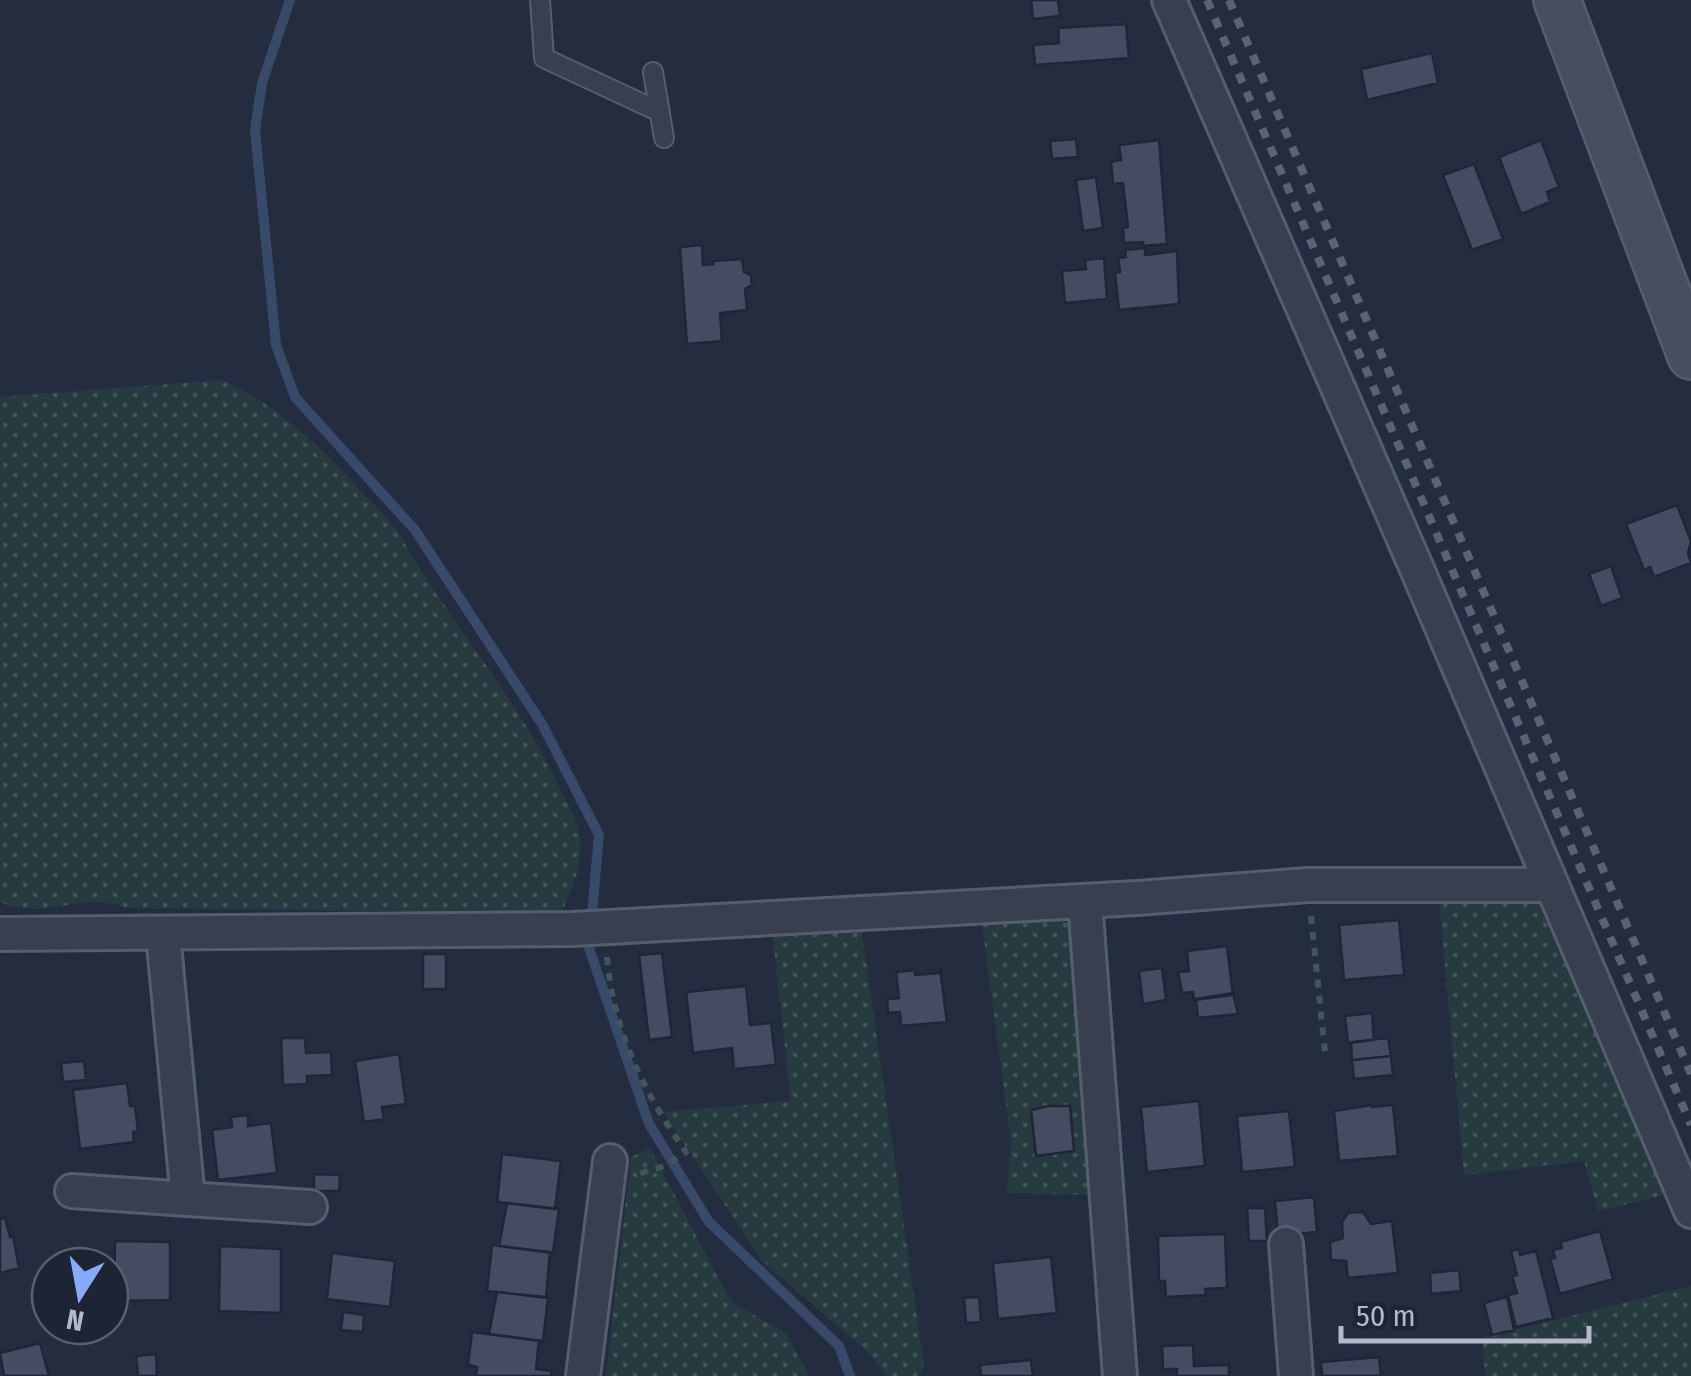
<svg xmlns="http://www.w3.org/2000/svg" width="1691" height="1376" viewBox="0 0 1691 1376" font-family="'Fira Sans Condensed',sans-serif">
  <style>
    .grass { fill: url(#grass-dots) }
    .lines { fill: none; stroke-linecap: round; stroke-linejoin: round }
    .stream { stroke: #384969; stroke-width: 10 }
    .building { fill: #434c61; stroke: #1f2636; stroke-width: 2.5 }
    .service-casing { stroke: #565d6d; stroke-width: 22 }
    .minor-casing { stroke: #565d6d; stroke-width: 38 }
    .secondary-casing { stroke: #565d6d; stroke-width: 50 }
    .path { stroke: #41565a; stroke-width: 6; stroke-dasharray: 8 8; stroke-linecap: butt }
    .service { stroke: #383f4f; stroke-width: 18 }
    .minor { stroke: #383f4f; stroke-width: 32 }
    .secondary { stroke: #464e62; stroke-width: 45 }
    .rail { stroke: #5a6376; stroke-width: 8; stroke-dasharray: 10 10; stroke-linecap: butt }
  </style>
  <defs>
    <pattern id="grass-dots" width="8" height="8" patternUnits="userSpaceOnUse" patternTransform="scale(2.5)"><rect width="8" height="8" fill="#263a40"/><path d="M2 2h.1M6 6h.1" fill="none" stroke="#43545a" stroke-width="1.8" stroke-linecap="round"/></pattern>
  </defs>
  <rect width="100%" height="100%" fill="#242d3f"/>
  <path class="grass" d="M222 380C291 410 346 474 396 529 445 616 514 692 557 783 564 798 575 815 579 832 585 860 573 888 561 913L127 908C84 890 44 921 0 902V397Z
    M1439 900H1541L1672 1193 1598 1211 1584 1161 1464 1175Z
    M1067 918 1096 1195 1007 1193 1011 1142 982 924Z
    M861 927 924 1366 919 1376H886L869 1353 762 1261 663 1112 791 1101 772 930Z
    M650 1148 731 1302 787 1334 809 1376H606L631 1157Z
    M1691 1286V1376H1485L1482 1338Z"/>
  <g class="lines">
    <path class="stream" d="M290 0 262 83 255 130 276 345 295 397 415 530 542 724 599 835 589 948 649 1124 709 1222 839 1346 850 1376"/>
  </g>
  <path class="building" d="M1031 0H1058L1060 16 1033 19Z
    M1126 24 1129 58 1035 65 1033 45 1059 43 1058 28Z
    M1432 53 1438 83 1367 100 1361 69Z
    M1076 139 1078 157 1052 159 1050 141Z
    M1159 140 1167 244 1143 246V242L1124 243 1123 228 1128 227 1123 183 1113 184 1111 162 1121 160 1119 145Z
    M1541 140 1559 187 1547 192 1550 202 1521 214 1499 157Z
    M1474 164 1503 239 1472 250 1443 175Z
    M1096 177 1103 228 1083 231 1076 180Z
    M702 245 703 265 713 264V261L742 259 744 272 751 275 752 285 745 289 747 310 720 313 722 341 687 344 680 247Z
    M1145 248V255L1177 251 1179 304 1119 310 1115 273 1120 272 1118 258 1126 257 1125 250Z
    M1104 258 1107 299 1065 303 1062 271 1086 269 1085 260Z
    M1677 505 1691 541 1688 553 1691 563 1654 577 1650 567 1644 570 1626 524Z
    M1611 566 1622 598 1601 606 1589 574Z
    M1399 920 1404 975 1344 980 1339 925Z
    M1227 946 1233 995 1194 1000 1193 992 1182 993 1178 972 1189 971 1187 951Z
    M662 953 672 1037 649 1040 639 955Z
    M423 954H446V989H423Z
    M940 968 947 1022 901 1026 900 1012 888 1013 887 999 899 998 896 972 915 970V975L940 973Z
    M1162 968 1166 1000 1143 1004 1139 971Z
    M746 986 750 1025 771 1023 776 1065 734 1069 732 1048 693 1053 686 992Z
    M1233 993 1238 1014 1198 1018 1196 999Z
    M1372 1013 1374 1040 1348 1043 1345 1016Z
    M281 1038H305L306 1053 331 1052 332 1075 307 1076V1084L283 1085Z
    M1388 1038 1391 1056 1352 1060 1351 1042Z
    M399 1054 406 1104 382 1107 384 1119 364 1122 355 1061Z
    M1391 1056 1393 1075 1354 1079 1352 1060Z
    M84 1061 86 1080 63 1082 61 1063Z
    M127 1083 130 1106H135L138 1131 133 1132 134 1142 80 1149 73 1090Z
    M1199 1101 1205 1166 1147 1172 1141 1107Z
    M1372 1105V1107L1393 1105 1398 1156 1339 1161 1334 1111Z
    M1048 1106H1070L1074 1151 1036 1156 1031 1110Z
    M1289 1111 1295 1167 1242 1172 1237 1116Z
    M248 1115V1126L271 1123 277 1173 218 1180 212 1130 232 1127 231 1117Z
    M502 1154 561 1161 555 1209 497 1202Z
    M314 1174 340 1175 339 1191H314Z
    M1314 1197 1317 1232 1278 1236 1275 1201Z
    M507 1203 559 1209 553 1253 499 1246Z
    M1247 1208H1265L1267 1241H1249Z
    M1363 1212 1371 1224 1392 1221 1398 1273 1348 1278 1346 1261 1331 1260 1330 1242 1343 1238 1342 1222 1348 1213Z
    M5 1218 10 1237 13 1236 19 1268 0 1273V1219Z
    M1600 1231 1613 1279 1560 1294 1550 1259 1555 1258 1553 1250 1562 1248 1560 1242Z
    M1225 1234 1227 1288 1205 1289 1206 1295 1166 1297 1165 1281H1159L1158 1236Z
    M115 1241 170 1242V1300L114 1301Z
    M492 1245 550 1252 546 1297 487 1291Z
    M220 1246 281 1249V1313L219 1311Z
    M1519 1249 1520 1255 1536 1251 1553 1318 1516 1327 1508 1295 1517 1293 1512 1276 1517 1275 1511 1251Z
    M332 1253 395 1261 390 1307 327 1299Z
    M1051 1257 1057 1313 998 1319 993 1263Z
    M1459 1270 1461 1291 1431 1294 1430 1273Z
    M497 1292 548 1298 543 1341 489 1334Z
    M979 1297 981 1322 966 1323 964 1298Z
    M1507 1297 1514 1330 1492 1335 1484 1303Z
    M343 1312 364 1315 363 1332 341 1330Z
    M472 1332 539 1341 536 1369 552 1371 551 1376H476L477 1367 468 1365Z
    M40 1343 49 1376H4L0 1353Z
    M1193 1345 1194 1366 1229 1365V1376H1177V1369H1163L1162 1346Z
    M156 1354 157 1376H138L136 1356Z
    M1379 1357 1381 1376H1322L1321 1362Z
    M1031 1360 1033 1376H981L980 1365Z"/>
  <g class="lines">
    <g class="service-casing">
      <path id="service" d="M540 0 544 58 660 112
        M653 72 664 138"/>
    </g>
    <g class="minor-casing">
      <path id="minor" d="M1169 0 1420 576 1691 1211
        M1085 901 1120 1376
        M0 934 572 929 1137 898 1308 885H1552
        M163 934 188 1199 310 1207
        M72 1191 188 1199
        M1286 1244 1296 1376
        M583 1376 610 1161"/>
    </g>
    <g class="secondary-casing">
      <path id="secondary" d="M1557 0 1691 356"/>
    </g>
    <path class="path" d="M1311 916 1325 1052
      M607 957C613 1031 644 1093 686 1152L665 1166 638 1174"/>
    <use href="#service" class="service"/>
    <use href="#minor" class="minor"/>
    <use href="#secondary" class="secondary"/>
    <path class="rail" d="M1207 0 1691 1125
      M1229 0 1691 1074"/>
  </g>
  <g transform="translate(80 1296) rotate(191)"><circle r="48" fill="#1d2434" stroke="#596070" stroke-width="2.5"/>
  <path d="M0-8L18 38L0 25L-18 38Z" fill="#88aafa"/>
  <text y="-15" font-size="28" font-weight="bold" text-anchor="middle" fill="#b4baca">N</text>
  </g>
  <path d="M1341 1326v15h248v-15" fill="none" stroke="#b4baca" stroke-width="5"/>
  <text x="1356" y="1326" font-size="30" fill="#b4baca" stroke="#1d2434" stroke-width="8" paint-order="stroke">50 m</text>
</svg>
